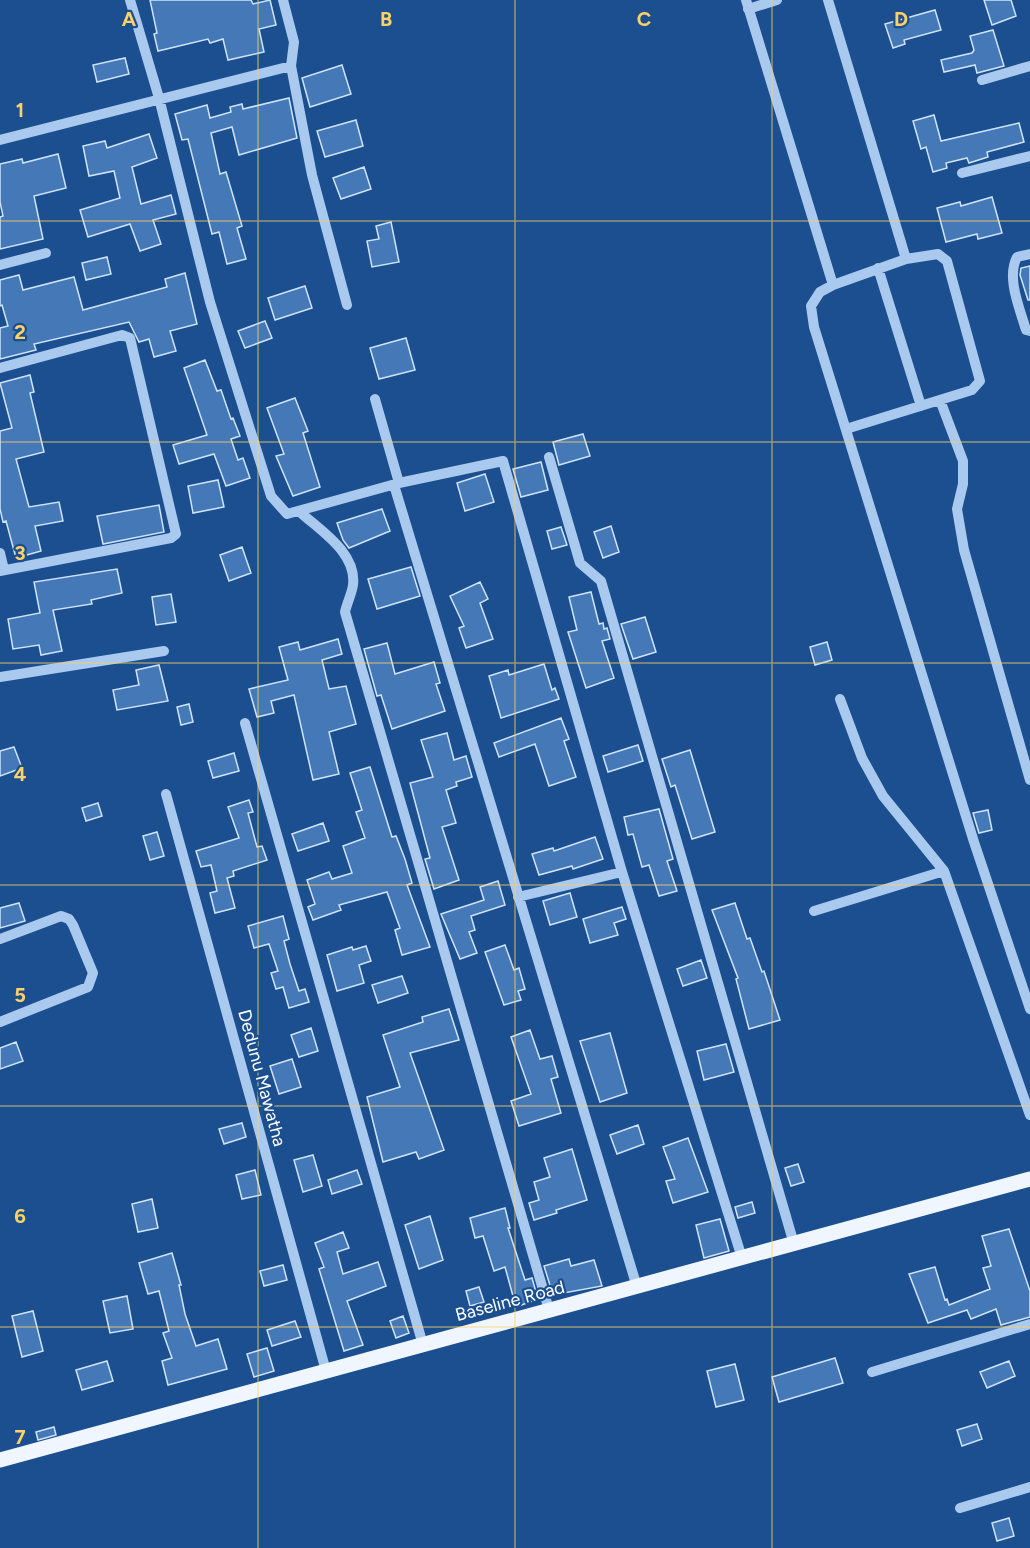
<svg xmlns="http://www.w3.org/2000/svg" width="1030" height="1548" viewBox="0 0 1030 1548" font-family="Figtree,sans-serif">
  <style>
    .building { fill: #4478b7; stroke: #cfe3fa; stroke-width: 1.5 }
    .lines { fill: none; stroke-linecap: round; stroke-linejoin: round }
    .minor { stroke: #a9c9ee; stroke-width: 10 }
    .major { stroke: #f0f6ff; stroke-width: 15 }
    .grid { fill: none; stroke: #ffd166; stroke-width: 1.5; stroke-opacity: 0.55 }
    .labels { text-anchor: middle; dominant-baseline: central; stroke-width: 4.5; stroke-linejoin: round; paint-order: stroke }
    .street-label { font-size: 18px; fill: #fff; stroke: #1b4f8f }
    .grid-label { font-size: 20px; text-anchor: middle; font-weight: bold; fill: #ffd166; stroke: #1b4f8f; stroke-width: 4.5; stroke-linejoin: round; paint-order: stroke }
  </style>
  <rect width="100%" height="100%" fill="#1b4f8f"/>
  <path class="building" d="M150 0H251L253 4 270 0 276 25 259 29 264 52 228 60 223 39 210 43 208 39 158 51 154 34 157 33Z
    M984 0H1011L1016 16 992 25Z
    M935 10 941 30 904 40 905 44 893 48 885 24Z
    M993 30 1004 66 977 73 975 65 944 72 941 60 972 53 974 50 970 36Z
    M125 58 129 74 97 82 93 65Z
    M342 65 351 94 310 107 302 78Z
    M289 98 297 138 239 155 232 127 211 133 220 174 226 172 242 226 237 228 246 259 227 264 219 232 212 234 188 139 182 140 175 114 207 105 210 118 231 112 230 107 242 104 243 109Z
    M934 115 941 141 1019 123 1024 142 987 152 988 157 969 163 967 158 946 163 947 168 933 172 926 147 921 149 913 121Z
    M356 120 363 146 325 157 317 131Z
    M149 134 157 158 132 167 141 204 171 195 176 214 153 220 161 244 140 251 130 224 88 237 80 210 120 198 114 171 89 176 83 146 105 141 107 148Z
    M58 154 66 188 34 196 43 239 0 249V217L3 216 0 202V164L22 159 23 163Z
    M364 167 371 189 341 199 333 178Z
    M992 197 1002 233 978 239 977 234 946 242 937 208 960 202 961 206Z
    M391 222 399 262 372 267 367 241 379 239 376 226Z
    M107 257 111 274 86 280 82 263Z
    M1030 266V300H1028L1020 275 1021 268Z
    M185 273 197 324 170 331 176 351 154 357 149 339 139 342 129 322 34 344 36 350 0 359V328L8 326 2 305 0 306V280L19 275 23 290 74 277 83 310 167 287 165 279Z
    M305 286 312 308 275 320 268 298Z
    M265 321 272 338 245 348 238 331Z
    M406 338 415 370 379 379 370 348Z
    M205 360 217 391 221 390 231 419 233 418 240 436 231 439 238 460 243 458 250 478 226 486 214 454 179 464 173 445 207 435 184 368Z
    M30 375 34 392 30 393 44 452 16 459 29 507 59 502 63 521 35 526 41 551 16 558 6 521 3 522 0 509V431L12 428 0 383Z
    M295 398 308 431 303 433 320 487 293 496 276 456 284 454 267 408Z
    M583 434 590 456 559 465 553 442Z
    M541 462 548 490 521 497 513 469Z
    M485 474 494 502 465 511 457 483Z
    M218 480 224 507 193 513 188 486Z
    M159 505 164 532 103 544 97 516Z
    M382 509 390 531 349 548 343 540 337 523Z
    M611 526 619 552 603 558 594 532Z
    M561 527 567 545 552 549 547 531Z
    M242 547 251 573 229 581 220 555Z
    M411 567 420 596 377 609 368 579Z
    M117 569 122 593 91 600 92 604 53 610 62 651 41 655 39 645 13 649 8 619 40 613 34 582Z
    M480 582 488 599 480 603 493 639 466 648 459 628 464 626 450 596Z
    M591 592 599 624 603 623 604 629 607 628 610 639 602 641 614 678 586 688 568 632 577 630 569 597Z
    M171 594 176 622 156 625 152 597Z
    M645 617 656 652 633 659 621 624Z
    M338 639 342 654 322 660 329 689 346 686 356 724 329 732 339 774 313 780 294 695 271 701 274 713 257 717 249 689 288 680 279 647 298 642 300 650Z
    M827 642 832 660 815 665 810 647Z
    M387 643 395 674 434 662 440 683 436 684 445 711 392 729 381 695 377 696 364 649Z
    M544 664 552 690 555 688 559 699 501 718 489 676 508 670 509 675Z
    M159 665 168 701 117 710 113 690 139 685 136 670Z
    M189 704 193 722 181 725 177 707Z
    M561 718 569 739 564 741 576 777 549 786 535 744 499 757 494 743Z
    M447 733 454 760 466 756 472 777 456 782 457 786 446 790 456 823 442 827 459 880 434 889 425 859 430 858 410 783 433 777 421 740Z
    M638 745 643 761 608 772 603 756Z
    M14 747 22 768 0 776V751Z
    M690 750 715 832 692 839 675 785 671 787 662 759Z
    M234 753 239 771 213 778 208 761Z
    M370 767 392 837 396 836 405 859 412 883 407 885 430 947 402 955 395 930 400 928 387 892 339 905 341 910 313 920 308 907 315 904 307 880 329 872 332 879 352 873 343 846 365 838 356 812 362 810 350 773Z
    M249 800 253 812 248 813 257 847 262 846 267 860 233 871 234 876 227 878 235 908 215 913 210 893 217 891 211 865 201 867 196 851 239 838 228 807Z
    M98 803 102 816 86 821 82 808Z
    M659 809 673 859 667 861 677 891 659 896 649 865 642 867 633 834 628 835 624 817Z
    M988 810 992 830 979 833 973 813Z
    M323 823 329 841 298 851 292 834Z
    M157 832 164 856 150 860 143 836Z
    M595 837 603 859 573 869 572 866 539 875 532 854 553 848 554 851Z
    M498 881 505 905 471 916 475 930 469 932 477 953 460 959 441 914 484 900 480 887Z
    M570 893 577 917 550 925 543 901Z
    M19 903 25 921 0 928V908Z
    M735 903 747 939 750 938 762 972 764 971 780 1020 749 1029 736 979 738 978 712 910Z
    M622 907 626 919 614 923 618 935 590 943 583 919Z
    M283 916 289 939 284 941 290 964 299 991 305 989 309 1002 289 1008 283 987 276 989 271 973 278 971 269 944 254 948 248 926Z
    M505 945 514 970 519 968 525 989 518 991 521 1000 504 1005 485 952Z
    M366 946 371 961 359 965 364 983 337 991 327 955 352 947 353 950Z
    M701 960 707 978 683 986 677 969Z
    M402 976 408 993 378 1003 372 985Z
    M449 1009 459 1040 410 1053 444 1150 419 1159 416 1152 383 1162 367 1097 400 1087 383 1035 423 1022 422 1017Z
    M311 1028 318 1051 299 1057 291 1035Z
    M530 1030 540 1059 552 1056 558 1077 551 1079 561 1113 519 1126 511 1101 531 1094 511 1037Z
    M610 1033 627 1093 600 1102 580 1041Z
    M16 1042 23 1061 0 1069V1048Z
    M726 1044 734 1072 704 1080 697 1051Z
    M292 1059 301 1087 279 1094 270 1066Z
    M242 1123 246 1137 224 1144 219 1129Z
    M638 1125 644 1144 617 1154 610 1135Z
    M688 1138 708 1192 673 1203 666 1181 675 1179 663 1147Z
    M572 1149 587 1200 556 1210 557 1213 534 1220 529 1203 539 1200 534 1182 550 1177 544 1158Z
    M313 1155 322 1186 303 1192 294 1160Z
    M798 1164 804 1182 791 1186 785 1168Z
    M255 1170 261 1195 242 1199 236 1175Z
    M357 1170 362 1184 332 1194 328 1180Z
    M152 1199 158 1228 138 1232 132 1204Z
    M752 1202 755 1213 738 1218 735 1207Z
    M505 1208 510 1228H508L525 1280 532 1278 538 1299 516 1307 505 1267 494 1271 483 1236 475 1238 470 1218Z
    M430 1216 443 1260 419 1269 405 1225Z
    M720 1219 729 1251 704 1258 696 1225Z
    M1009 1229 1030 1291V1317L1001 1325 996 1309 971 1319 967 1310 928 1323 909 1274 935 1267 945 1300 947 1299 949 1305 990 1289 983 1268 991 1266 982 1236Z
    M343 1232 349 1248 337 1252 343 1274 378 1262 386 1286 347 1301 363 1345 344 1351 319 1269 324 1267 315 1243Z
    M172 1253 181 1285H179L185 1314 196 1346 218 1339 227 1369 168 1385 162 1361 172 1358 163 1333 169 1331 159 1291 148 1294 139 1263Z
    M569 1259 571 1266 594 1260 602 1286 553 1295 544 1266Z
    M283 1265 287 1280 264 1286 260 1271Z
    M479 1287 484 1302 470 1306 466 1291Z
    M127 1296 133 1329 110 1333 103 1301Z
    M33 1311 43 1351 22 1357 12 1316Z
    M403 1316 409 1333 396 1338 390 1321Z
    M295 1321 301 1337 272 1346 267 1330Z
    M267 1348 274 1371 254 1377 247 1354Z
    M835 1358 843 1383 779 1402 772 1377Z
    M107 1361 113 1381 82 1390 76 1370Z
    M1009 1361 1015 1376 987 1388 980 1372Z
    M735 1364 744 1400 716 1407 707 1371Z
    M977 1424 982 1439 962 1446 957 1430Z
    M54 1427 56 1435 38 1440 36 1432Z
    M1009 1518 1014 1536 997 1541 992 1523Z"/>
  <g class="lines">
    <path class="minor" d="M130 0 159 98 210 302 271 496 287 514 399 483 503 461 622 872 742 1258
      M283 0 294 42 291 66 312 175 347 305
      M746 0 833 285
      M828 0 906 259 833 285 820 292 811 306 814 327 974 842 1030 1009
      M748 9 777 0
      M982 80 1030 66
      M0 140 291 66
      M962 173 1030 156
      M1030 254 1017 257C1006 278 1020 309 1026 330L1030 331
      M0 265 46 253
      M878 268 921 406
      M0 368 122 335 130 338 176 534 171 538 0 571
      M375 399 399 483
      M940 400 963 461V484L957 509 964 550 1030 780
      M846 429 972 390 980 381 947 261 938 254 906 259
      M549 457 580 563 601 581 794 1244
      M394 485 637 1287
      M299 511C319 530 357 552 353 585 352 593 347 603 345 612L549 1310
      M0 553 4 570
      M0 677 164 651
      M840 699 862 758 883 796 944 871 1030 1115
      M245 723 423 1345
      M166 794 326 1371
      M518 897 622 872
      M814 911 944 871
      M0 939 61 916 69 919 73 925 93 973 88 987 0 1022
      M872 1372 1030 1324
      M960 1508 1030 1487"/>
    <path class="major" d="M0 1460 1030 1179"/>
  </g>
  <path class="grid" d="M258 0V1548M515 0V1548M772 0V1548M0 221H1030M0 442H1030M0 663H1030M0 885H1030M0 1106H1030M0 1327H1030"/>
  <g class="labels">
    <g class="street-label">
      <text transform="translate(262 1078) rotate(75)">Dedunu Mawatha</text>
      <text transform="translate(510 1301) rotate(-15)">Baseline Road</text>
    </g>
  </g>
  <g class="grid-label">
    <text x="129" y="26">A</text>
    <text x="386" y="26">B</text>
    <text x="644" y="26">C</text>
    <text x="901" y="26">D</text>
    <text x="20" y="117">1</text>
    <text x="20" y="339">2</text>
    <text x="20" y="560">3</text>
    <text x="20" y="781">4</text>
    <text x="20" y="1002">5</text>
    <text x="20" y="1223">6</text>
    <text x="20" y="1444">7</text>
  </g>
</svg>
